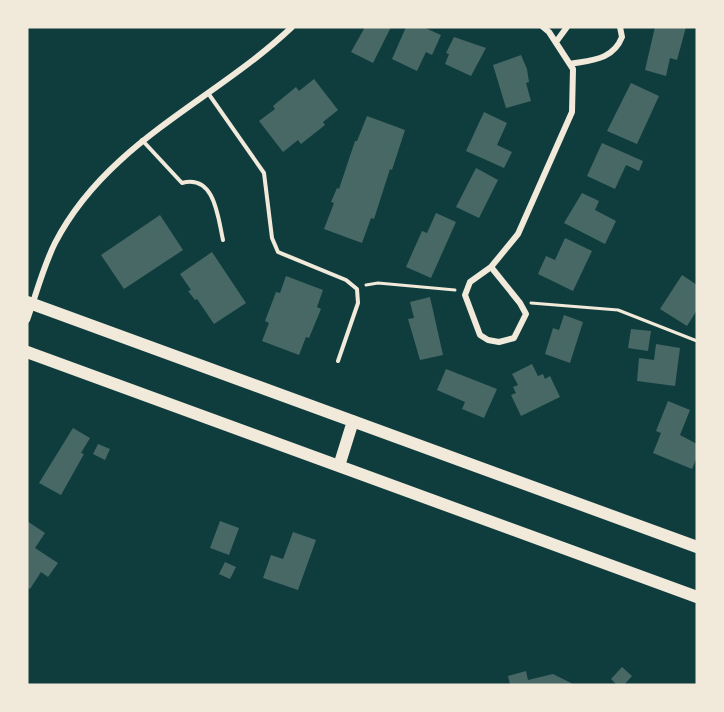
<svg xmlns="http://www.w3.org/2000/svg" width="724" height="712" viewBox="0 0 724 712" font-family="'Source Serif 4',serif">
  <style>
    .building { fill: #486865 }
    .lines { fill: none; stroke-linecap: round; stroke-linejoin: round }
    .path { stroke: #f1e9da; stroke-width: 3 }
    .service { stroke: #f1e9da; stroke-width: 4 }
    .minor { stroke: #f1e9da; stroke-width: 6 }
    .secondary { stroke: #f1e9da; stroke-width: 12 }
  </style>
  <rect width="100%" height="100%" fill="#0f3d3e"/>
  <path class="building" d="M365 27H391L373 63 351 52Z
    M406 27H423L441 35 432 55 426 52 417 71 392 59Z
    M655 27H686L677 60 670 58 666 76 645 70Z
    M454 37 486 48 471 76 445 64 449 54 446 53Z
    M521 55 527 69 529 82 526 83 531 101 506 108 493 65Z
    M314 79 338 110 323 122 325 125 301 144 298 140 283 152 259 121 275 109 273 106 296 87 299 91Z
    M631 83 659 96 637 144 607 131Z
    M484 112 507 123 497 145 512 152 504 168 466 151Z
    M367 116 405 130 392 170 390 169 374 219 371 218 362 243 324 229 334 203 331 202 337 188 339 189 355 141H357Z
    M602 143 643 161 639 171 626 165 615 189 587 176Z
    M476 168 498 180 479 218 456 207Z
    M582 193 599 201 595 210 616 221 605 244 564 223Z
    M436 213 456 222 431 278 406 267 422 231 427 233Z
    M160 215 183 250 124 289 101 255Z
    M565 238 592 251 573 291 538 274 546 256 555 260Z
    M212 252 246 303 214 324 197 299 195 300 188 291 191 290 180 274Z
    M682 275 697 285V310L687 326 660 309Z
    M286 276 323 290 317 307 321 309 309 338 306 337 299 355 262 341 269 323 265 321 276 292 280 293Z
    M430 297 443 355 420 360 408 319 414 318 410 302Z
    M564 315 583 322 570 363 545 354 553 328 559 330Z
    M631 329 651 331 648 351 628 348Z
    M656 344 680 348 675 386 637 381 639 358 654 360Z
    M532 364 538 376 543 374 545 379 550 376 560 397 521 416 511 395 516 393 513 387 518 385 512 374Z
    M446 369 497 389 484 418 462 409 465 402 437 390Z
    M668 401 690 410 680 435 697 444V457L692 469 653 453 661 433 656 431Z
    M73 428 90 438 81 453 84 454 61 495 39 483Z
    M98 444 110 449 105 460 93 454Z
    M27 521 45 533 35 548 58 563 48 577 41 572 30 589 27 587Z
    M220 521 239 528 229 555 210 548Z
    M293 532 316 540 298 590 263 578 271 555 283 559Z
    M225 562 236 567 230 579 219 574Z
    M622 667 632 676 624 685H617L611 679Z
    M526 671 528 680 553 674 575 685H510L508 676Z"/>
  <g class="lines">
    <path class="path" d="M366 285 378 283 455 290
      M531 303 618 310 697 341"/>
    <path class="service" d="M208 93 264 173 272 238 278 252 346 280 357 289 358 303 338 361
      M142 140 182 183C215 174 218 218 223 240"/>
    <path class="minor" d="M556 42 567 27
      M570 64C592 60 613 60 622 37L620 27
      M491 267 520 303 526 314 514 338 499 342 488 340 480 335 465 295 470 282 491 267 518 234 572 112 573 69 549 32 543 27
      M27 320C36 295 43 267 55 243 107 142 214 101 292 27"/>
    <path class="secondary" d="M27 302 697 547
      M27 352 697 597
      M339 466 353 421"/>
  </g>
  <rect width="724" height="712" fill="none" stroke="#f1e9da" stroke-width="57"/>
</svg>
